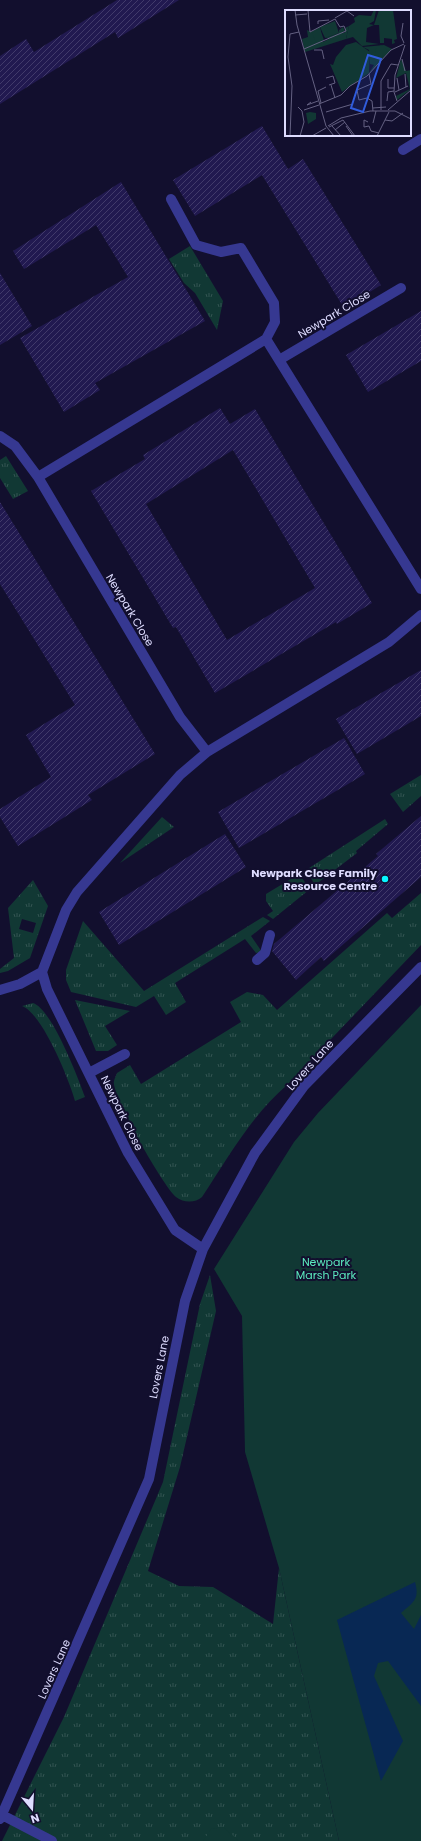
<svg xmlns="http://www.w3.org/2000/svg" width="421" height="1841" viewBox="0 0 421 1841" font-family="Poppins,sans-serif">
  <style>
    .grass { fill: url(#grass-tufts); fill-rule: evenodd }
    .green { fill: #113834 }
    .water { fill: #082854 }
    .building { fill: url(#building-hatch); fill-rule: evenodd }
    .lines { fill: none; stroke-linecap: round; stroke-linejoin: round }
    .minor { stroke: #363891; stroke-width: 10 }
    .poi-dot { fill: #08f6ff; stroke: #120f2e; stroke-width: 1.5 }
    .labels { text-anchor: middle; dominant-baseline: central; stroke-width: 4; stroke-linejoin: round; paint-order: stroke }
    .street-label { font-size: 11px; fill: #dedcff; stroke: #120f2e }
    .poi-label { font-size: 11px; font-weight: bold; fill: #dedcff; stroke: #120f2e; text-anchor: end }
    .park-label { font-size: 11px; fill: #5bebbe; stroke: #120f2e }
    .inset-road { fill: none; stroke: #646182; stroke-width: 1 }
    .view { fill: #305cdc; fill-opacity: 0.15; stroke: #305cdc; stroke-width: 2 }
    .inset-edge { fill: none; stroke: #dedcff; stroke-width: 2 }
  </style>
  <defs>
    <pattern id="grass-tufts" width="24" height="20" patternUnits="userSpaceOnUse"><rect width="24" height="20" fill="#113834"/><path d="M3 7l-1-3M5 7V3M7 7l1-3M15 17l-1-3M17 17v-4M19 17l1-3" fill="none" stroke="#335452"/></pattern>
    <pattern id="building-hatch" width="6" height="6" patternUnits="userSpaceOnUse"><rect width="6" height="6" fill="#211950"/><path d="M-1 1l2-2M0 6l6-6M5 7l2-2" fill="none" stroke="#413a6a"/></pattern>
  </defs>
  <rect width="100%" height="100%" fill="#120f2e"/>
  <path class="grass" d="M190 246 223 301 217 330 195 293 184 283 169 259Z
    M6 456 28 491 13 499 0 478V460Z
    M421 775V796L403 812 390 794Z
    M162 817 174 827 120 863Z
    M385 819 388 824 356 851 357 853 315 885 306 870Z
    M299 874 310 889 273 919 267 915 273 911 266 901V894Z
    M33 880 48 906 30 958 8 971 0 973V969L14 958 8 908ZM22 919 36 923 33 933 19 929Z
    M421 893V945L287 1085C251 1116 228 1158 202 1197 195 1203 184 1203 176 1197 162 1184 116 1103 114 1084 113 1081 116 1076 117 1073L130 1065 141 1084 241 1022 230 1002 247 992 263 995 277 1010 387 913 392 918Z
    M263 917 270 921 251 936 262 952 256 953 245 939 175 983 186 1002 166 1015 154 996 136 1007 71 992 66 980V970L83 921 144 991Z
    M75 1000 130 1011 105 1026 117 1045 108 1051H96Z
    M33 1003C52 1009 78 1078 85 1097L75 1101C69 1079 42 1013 22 1006Z
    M210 1275 216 1311 180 1467 148 1571 179 1586 213 1587 273 1624 279 1568 339 1841H2L64 1717 163 1482 200 1304Z"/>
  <path class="green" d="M421 1005V1841H339L279 1568 245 1452 242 1316 214 1269 294 1142 318 1113Z
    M223 1827 239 1841H203L211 1829Z"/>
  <path class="water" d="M415 1582C420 1600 413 1602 401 1613L414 1629 421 1615V1706L388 1661 378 1663 374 1676 403 1741 381 1781 337 1620Z"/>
  <path class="building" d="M117 0H179L118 38 115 32 0 104V56L26 39 34 52Z
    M262 126 288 169 303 159 381 285 344 308 262 175 195 216 173 180Z
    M121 182 205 321 95 383 100 390 64 412 20 338 128 277 96 225 24 269 13 251Z
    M0 273 32 326 0 345Z
    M421 311V361L368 392 346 355Z
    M220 408 230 424 255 409 372 603 337 624 336 622 215 693 176 627 173 628 91 491 145 459 143 455ZM233 450 315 588 227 640 146 504Z
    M0 502 155 754 88 795 92 800 18 846 0 817V809L51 777 26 735 75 705 0 584Z
    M421 670V716L357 754 336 719Z
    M344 738 365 774 239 848 218 812Z
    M421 816V877L324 961 321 957 296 980 272 951 274 944 378 856 376 854Z
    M225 834 246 867 119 945 99 912Z"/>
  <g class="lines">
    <path class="minor" d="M403 150 421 139
      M171 199 196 245 221 252 241 248 274 303 275 322 266 339
      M279 360 401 288
      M0 436 15 446 38 477 180 717 207 752
      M38 477 266 339 421 589
      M257 960 265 953 270 935
      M0 990 20 984 42 972
      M89 1073 125 1054
      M203 1249 175 1230 128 1153 47 989 42 972 66 910 77 892 180 775 207 752 389 642 421 615
      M2 1815 52 1841
      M0 1819 149 1479 185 1301 203 1249 255 1153 304 1086 421 967"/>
  </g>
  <circle class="poi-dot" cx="385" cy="879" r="4"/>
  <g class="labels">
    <g class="street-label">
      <text transform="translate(334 314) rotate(-31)">Newpark Close</text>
      <text transform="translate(130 610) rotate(59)">Newpark Close</text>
      <text transform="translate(310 1065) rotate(-48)">Lovers Lane</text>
      <text transform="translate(122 1113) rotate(64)">Newpark Close</text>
      <text transform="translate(159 1367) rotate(-79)">Lovers Lane</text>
      <text transform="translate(54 1669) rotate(-66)">Lovers Lane</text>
    </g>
    <g class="poi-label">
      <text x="377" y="873">Newpark Close Family<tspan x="377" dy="13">Resource Centre</tspan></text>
    </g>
    <g class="park-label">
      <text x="326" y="1262">Newpark<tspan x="326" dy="13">Marsh Park</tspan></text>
    </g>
  </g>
  <g transform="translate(285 10)">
    <rect width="126" height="126" fill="#120f2e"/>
    <path d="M94 0H108L112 29 109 30 110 33 107 34V29L99 28V33H95L94 15H89ZM64 16 61 29 20 42 17 29 23 27 22 20 26 22 35 17 38 32 46 28H40L54 23V20L58 17 60 21 57 23H59L61 21 60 18ZM99 35 107 39 84 63 89 55 85 54 84 40 78 37ZM116 49 121 61 126 60V79L112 90 111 86 125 79 121 63 111 68ZM25 102 31 103V109L23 114 21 103Z" fill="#113834"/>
    <path d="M89 0H91L89 11 84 14 89 15 82 18 81 32 94 34 77 36 68 27 61 29 64 16 70 12 69 8 74 5 86 6Z" fill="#113834"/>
    <path d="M50 11 54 23 40 28 35 17ZM35 19 39 30 31 33 27 22ZM71 32 85 42 84 63 57 82 45 54 48 55 51 47 61 35ZM90.5 41a5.5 5.5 0 1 1 11 0a5.5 5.5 0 1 1-11 0Z" fill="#113834"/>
    <path class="inset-road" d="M10 0 12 15 41 116M10 5 22 4M50 8 62 1 69 6M118 13 116 26 119 33M33 14V11L44 10M19 39 61 21 59 16 55 17 50 9 25 22 23 0M29 40H37L39 49M117 49 120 61M84 64 86 74 72 80 74 90 82 88 87 91 88 101M120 64 121 77M41 68 48 66 50 73 44 75M112 68 114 80M103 69V78H109M46 75 50 88M110 82 123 76M102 91 103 82 109 81M112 91 109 82 110 65 120 35M26 92 22 95 33 91M36 93 33 81 41 77M34 94 56 85 65 76 82 66 106 40 119 34M13 97 17 101 19 112 15 126M88 98 101 97M19 100 34 95M96 100V71L106 54 113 55M103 100 126 80M41 102 68 94M100 110 107 111 118 103M83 112 79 110V117L84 116 86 121 94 123M88 113 91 101M41 116 49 126M43 116 56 108 85 101H110L126 109M47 116 56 126M61 116 68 126M44 117 58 110 70 126M50 120 60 112M5 126 7 76 3 47 5 24 14 22M27 126 41 118M92 126 104 102"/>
    <path class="view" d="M83 45 96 49 78 102 66 98Z"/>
    <rect width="126" height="126" class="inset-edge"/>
  </g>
  <g transform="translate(32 1809) rotate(162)" stroke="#120f2e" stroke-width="3" paint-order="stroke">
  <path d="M0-3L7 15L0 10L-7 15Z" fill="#dedcff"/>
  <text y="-6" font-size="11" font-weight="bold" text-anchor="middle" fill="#dedcff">N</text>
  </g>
</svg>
